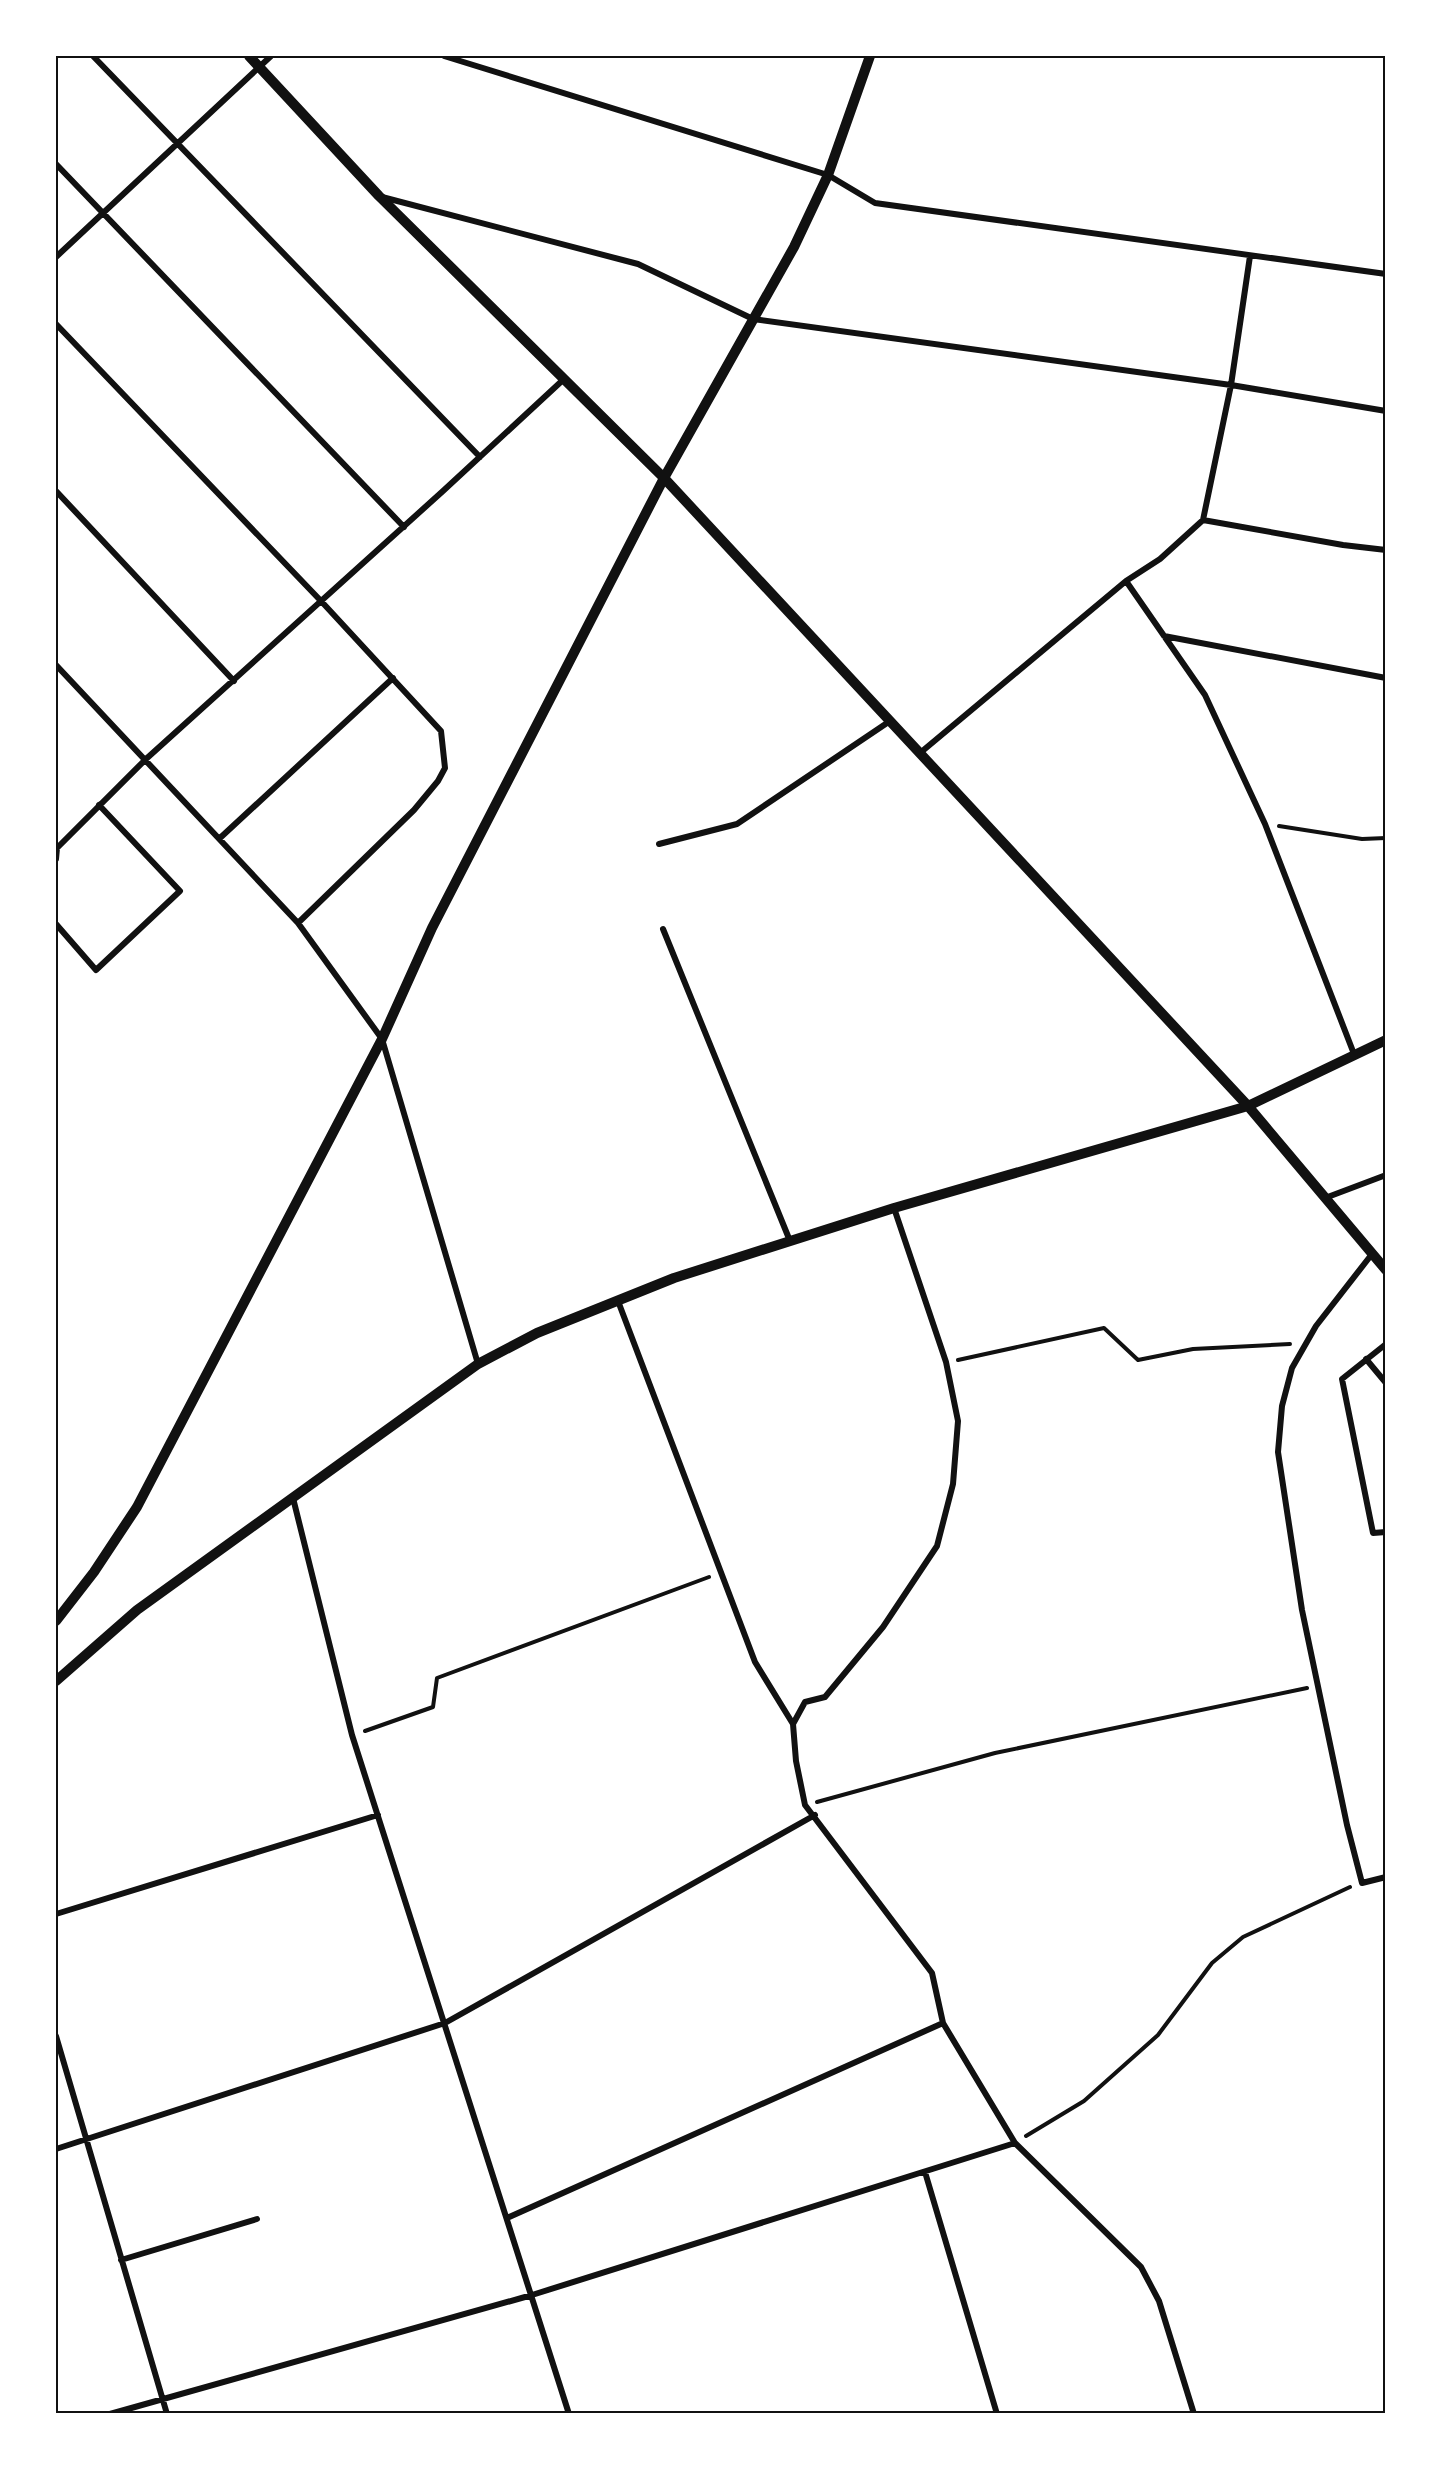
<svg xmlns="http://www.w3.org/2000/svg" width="1441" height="2469" viewBox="0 0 1441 2469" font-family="Arial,sans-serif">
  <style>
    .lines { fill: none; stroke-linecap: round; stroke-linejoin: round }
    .path { stroke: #111; stroke-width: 4 }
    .minor { stroke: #111; stroke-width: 6 }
    .tertiary { stroke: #111; stroke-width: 10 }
    .neatline { fill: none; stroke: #111; stroke-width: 2 }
  </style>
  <rect width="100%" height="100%" fill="#fff"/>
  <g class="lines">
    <path class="path" d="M1279 826 1362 839 1386 838
      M958 1360 1104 1328 1138 1360 1193 1349 1290 1344
      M365 1731 433 1707 437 1678 709 1577
      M817 1802 995 1753 1307 1688
      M1026 2136 1084 2101 1158 2035 1212 1963 1243 1937 1350 1887"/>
    <path class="minor" d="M93 56 480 457
      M444 56 828 175 875 203 1386 274
      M56 164 404 527
      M382 197 638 264 753 319 1231 385 1386 411
      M56 257 271 56
      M56 324 321 601 441 731 445 768 438 781 414 810 298 923
      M56 491 234 681
      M1203 520 1343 545 1386 550
      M1126 581 1205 695 1265 824 1354 1054
      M1164 636 1386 678
      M56 665 298 923 382 1039 478 1364
      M920 753 1126 581 1160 559 1203 520 1231 385 1250 256
      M220 838 393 678
      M659 844 737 824 890 721
      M56 859 57 848 146 759 443 491 564 379
      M56 924 96 970 180 891 99 805
      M663 929 790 1241
      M1325 1198 1386 1175
      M894 1208 946 1362 958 1421 953 1484 937 1546 883 1627 825 1697 805 1702 793 1724 796 1761 805 1805 932 1973 943 2023 1015 2143 1141 2267 1159 2301 1194 2414
      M1372 1254 1316 1326 1292 1368 1282 1406 1278 1452 1302 1610 1347 1825 1362 1883 1386 1877
      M618 1301 755 1662 793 1724
      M1386 1344 1342 1379 1373 1533 1386 1532
      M1366 1359 1386 1383
      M293 1498 352 1735 569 2414
      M56 1914 378 1815
      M56 2036 167 2414
      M56 2149 445 2023 815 1815
      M925 2172 997 2414
      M507 2218 943 2023
      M121 2260 257 2219
      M110 2414 532 2295 1015 2143"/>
    <path class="tertiary" d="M249 56 379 196 664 478 1248 1106 1386 1270
      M56 1621 94 1572 137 1507 382 1039 432 928 664 478 794 247 828 175 870 56
      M56 1681 137 1610 478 1364 537 1333 674 1278 894 1208 1248 1106 1386 1040"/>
  </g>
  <rect width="1441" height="2469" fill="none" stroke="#ffffff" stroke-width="114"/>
  <rect x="57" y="57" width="1327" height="2355" class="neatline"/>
</svg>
